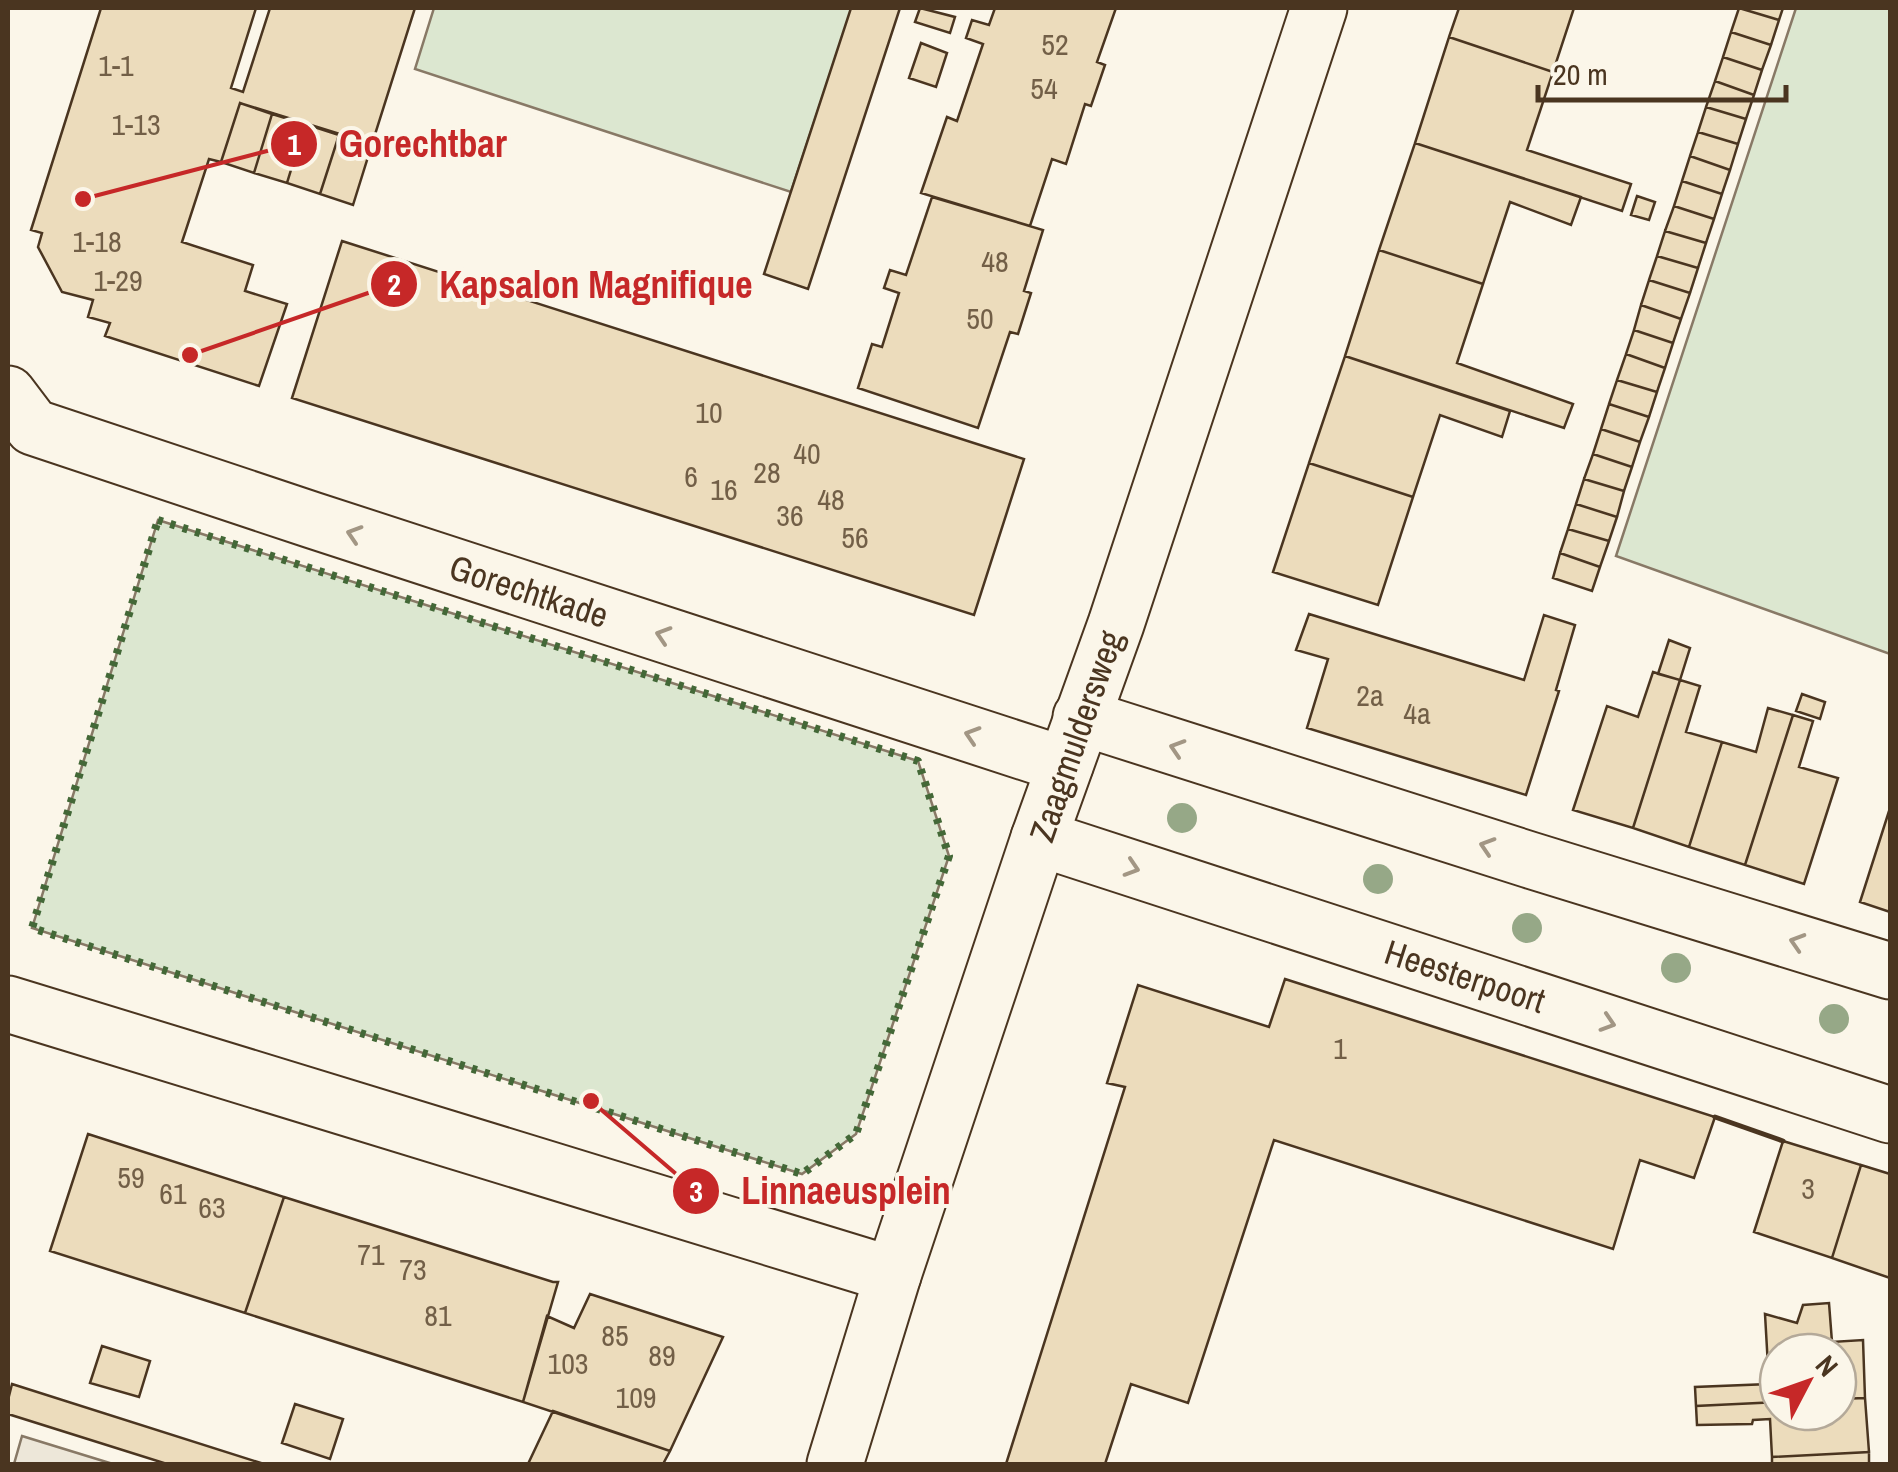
<svg xmlns="http://www.w3.org/2000/svg" width="1898" height="1472" viewBox="0 0 1898 1472" font-family="'Archivo Narrow',sans-serif">
  <style>
    .green { fill: #dce7d0; stroke: #887966; stroke-width: 2.5 }
    .parking { fill: #ede7d9; stroke: #887966; stroke-width: 2.5 }
    .building { fill: #ecdcbc; stroke: #4a3520; stroke-width: 2.5 }
    .lines { fill: none; stroke-linecap: round; stroke-linejoin: round }
    .minor-casing { stroke: #4a3520; stroke-width: 59 }
    .tertiary-casing { stroke: #4a3520; stroke-width: 59 }
    .minor { stroke: #fbf6e9; stroke-width: 55 }
    .tertiary { stroke: #fbf6e9; stroke-width: 55 }
    .hedge { stroke: #436837; stroke-width: 8; stroke-dasharray: 5 8; stroke-linecap: butt }
    .wall { stroke: #4a3520; stroke-width: 5 }
    .tree { fill: #96a887 }
    .oneway { stroke: #a29684 }
    .labels { text-anchor: middle; dominant-baseline: central; stroke-width: 8; stroke-linejoin: round; paint-order: stroke }
    .number-label { font-size: 30px; fill: #725f47 }
    .street-label { font-size: 35px; fill: #4a3520; stroke: #fbf6e9 }
    .leader { fill: none; stroke: #c62828; stroke-width: 4 }
    .callout-dot { fill: #c62828; stroke: #fbf6e9; stroke-width: 4 }
    .mark-label { font-size: 30px; text-anchor: middle; font-weight: bold; fill: #fff }
    .callout-label { font-size: 38px; text-anchor: middle; font-weight: bold; fill: #c62828; stroke: #fbf6e9; stroke-width: 8; stroke-linejoin: round; paint-order: stroke }
  </style>
  <rect width="100%" height="100%" fill="#fbf6e9"/>
  <path class="green" d="M434 8H852L791 192 415 69Z
    M1796 8H1890V654L1616 556Z
    M158 520 918 761 949 856 856 1134 802 1174 32 928Z"/>
  <path class="parking" d="M22 1436 113 1464H14Z"/>
  <path class="building" d="M101 8H256L231 88 243 92 270 8H415L372 144 240 103 221 162 209 159 182 242 253 265 245 291 287 304 259 386 105 336 110 323 88 317 93 300 62 292 38 247 42 233 31 230Z
    M851 8H900L808 289 764 274Z
    M920 8 955 17 950 33 915 22Z
    M995 8H1116L1097 62 1105 65 1091 106 1085 104 1066 164 1052 159 1030 226 921 193 947 117 957 121 983 44 966 38 972 20 989 25Z
    M1459 8H1574L1553 72 1449 37Z
    M1739 8H1783L1779 20Z
    M1739 8 1779 20 1771 45 1731 32Z
    M1731 32 1771 45 1762 70 1723 57Z
    M1449 37 1553 72 1527 150 1631 184 1622 211 1415 143Z
    M921 43 947 53 936 87 909 78Z
    M1723 57 1762 70 1754 95 1715 81Z
    M1715 81 1754 95 1746 119 1706 107Z
    M240 103 272 114 254 173 221 162Z
    M1706 107 1746 119 1738 144 1698 132Z
    M272 114 305 124 287 183 254 173Z
    M305 124 339 135 320 194 287 183Z
    M1698 132 1738 144 1730 170 1690 156Z
    M339 135 372 144 353 205 320 194Z
    M1415 143 1581 197 1571 225 1510 202 1483 284 1379 250Z
    M1690 156 1730 170 1722 194 1682 181Z
    M1682 181 1722 194 1714 219 1674 206Z
    M1637 196 1655 202 1649 220 1631 215Z
    M932 197 1043 230 1024 291 1031 293 1018 334 1010 332 978 428 858 388 872 344 882 347 899 293 884 288 890 270 906 275Z
    M1674 206 1714 219 1706 243 1665 231Z
    M1665 231 1706 243 1698 268 1657 256Z
    M342 241 1024 459 974 615 292 398Z
    M1379 250 1483 284 1457 363 1573 404 1564 428 1345 356Z
    M1657 256 1698 268 1690 293 1649 280Z
    M1649 280 1690 293 1681 319 1641 305Z
    M1641 305 1681 319 1673 343 1634 330Z
    M1634 330 1673 343 1665 368 1626 354Z
    M1626 354 1665 368 1657 392 1617 380Z
    M1345 356 1510 411 1502 437 1440 415 1413 497 1309 463Z
    M1617 380 1657 392 1649 417 1609 404Z
    M1609 404 1649 417 1640 442 1601 429Z
    M1601 429 1640 442 1632 467 1593 454Z
    M1593 454 1632 467 1624 491 1584 479Z
    M1309 463 1413 497 1378 605 1273 572Z
    M1584 479 1624 491 1617 517 1576 504Z
    M1576 504 1617 517 1609 541 1568 529Z
    M1568 529 1609 541 1600 567 1560 553Z
    M1560 553 1600 567 1592 591 1553 578Z
    M1309 614 1524 680 1544 615 1575 625 1556 690 1559 691 1526 795 1307 728 1328 659 1296 650Z
    M1669 640 1690 648 1680 680 1658 674Z
    M1653 672 1680 680 1633 828 1573 810 1607 706 1638 717Z
    M1680 680 1700 686 1686 732 1722 742 1689 847 1633 828Z
    M1802 694 1825 702 1820 719 1796 711Z
    M1768 708 1793 715 1745 865 1689 847 1722 742 1756 752Z
    M1793 715 1813 721 1799 767 1838 778 1804 884 1745 865Z
    M1890 808V912L1860 902Z
    M1285 979 1715 1117 1694 1178 1640 1160 1613 1249 1274 1140 1188 1403 1131 1384 1105 1464H1107H1006L1125 1087 1107 1083 1138 985 1269 1027Z
    M88 1134 284 1197 245 1313 50 1251Z
    M1783 1141 1861 1165 1832 1258 1754 1232Z
    M1861 1165 1890 1174V1278L1832 1258Z
    M284 1197 553 1282H558L523 1402 245 1313Z
    M590 1294 723 1337 670 1451 523 1402 547 1316 574 1328Z
    M1829 1303 1832 1342 1863 1340 1865 1398 1838 1399V1352H1778V1402L1696 1406 1695 1387 1769 1384 1765 1314 1797 1323 1803 1305Z
    M102 1346 150 1361 139 1397 90 1383Z
    M12 1384 264 1464H167L8 1414V1400Z
    M1865 1398 1869 1452 1772 1457 1770 1419 1753 1420 1752 1424 1697 1425 1696 1406 1778 1402V1412H1838V1399Z
    M295 1404 343 1419 330 1459 282 1443Z
    M553 1411 670 1451 663 1464H528Z
    M1869 1452V1464H1772V1457Z"/>
  <g class="lines">
    <g class="minor-casing">
      <path id="minor" d="M8 394 33 427 312 520 1065 765
        M1081 717 1530 860 1890 971
        M1039 838 1890 1115
        M8 1004 893 1275"/>
    </g>
    <g class="tertiary-casing">
      <path id="tertiary" d="M835 1464 893 1275 1039 838 1116 624 1319 8"/>
    </g>
    <use href="#minor" class="minor"/>
    <use href="#tertiary" class="tertiary"/>
    <path class="hedge" d="M158 520 918 761 949 856 856 1134 802 1174 32 928Z"/>
    <path class="wall" d="M1715 1117 1783 1141"/>
  </g>
  <g class="tree">
    <circle cx="1182" cy="818" r="15"/>
    <circle cx="1378" cy="879" r="15"/>
    <circle cx="1527" cy="928" r="15"/>
    <circle cx="1676" cy="968" r="15"/>
    <circle cx="1834" cy="1019" r="15"/>
  </g>
  <defs><path id="oneway-chevron" d="M-2-3.5L2.5 0L-2 3.5" fill="none" stroke-width="1.6" stroke-linecap="round" stroke-linejoin="round" transform="scale(2.5)"/></defs>
  <g class="oneway">
    <use href="#oneway-chevron" transform="translate(354 534) rotate(-162)"/>
    <use href="#oneway-chevron" transform="translate(663 635) rotate(-162)"/>
    <use href="#oneway-chevron" transform="translate(972 735) rotate(-162)"/>
    <use href="#oneway-chevron" transform="translate(1177 748) rotate(-162)"/>
    <use href="#oneway-chevron" transform="translate(1487 846) rotate(-162)"/>
    <use href="#oneway-chevron" transform="translate(1132 868) rotate(18)"/>
    <use href="#oneway-chevron" transform="translate(1797 942) rotate(-163)"/>
    <use href="#oneway-chevron" transform="translate(1608 1023) rotate(18)"/>
  </g>
  <g class="labels">
    <g class="number-label">
      <text x="1055" y="44">52</text>
      <text x="116" y="65">1-1</text>
      <text x="1044" y="88">54</text>
      <text x="136" y="124">1-13</text>
      <text x="97" y="241">1-18</text>
      <text x="995" y="261">48</text>
      <text x="118" y="280">1-29</text>
      <text x="980" y="318">50</text>
      <text x="709" y="412">10</text>
      <text x="807" y="453">40</text>
      <text x="767" y="472">28</text>
      <text x="691" y="476">6</text>
      <text x="724" y="489">16</text>
      <text x="831" y="499">48</text>
      <text x="790" y="515">36</text>
      <text x="855" y="537">56</text>
      <text x="1370" y="695">2a</text>
      <text x="1417" y="713">4a</text>
      <text x="1340" y="1048">1</text>
      <text x="131" y="1177">59</text>
      <text x="1808" y="1188">3</text>
      <text x="173" y="1193">61</text>
      <text x="212" y="1207">63</text>
      <text x="371" y="1254">71</text>
      <text x="413" y="1269">73</text>
      <text x="438" y="1315">81</text>
      <text x="615" y="1335">85</text>
      <text x="662" y="1355">89</text>
      <text x="568" y="1363">103</text>
      <text x="636" y="1397">109</text>
    </g>
    <g class="street-label">
      <text transform="translate(529 591) rotate(18)">Gorechtkade</text>
      <text transform="translate(1076 736) rotate(-71)">Zaagmuldersweg</text>
      <text transform="translate(1465 976) rotate(18)">Heesterpoort</text>
    </g>
  </g>
  <path class="leader" d="M83 199L294 144M190 355L394 284M591 1101L696 1191"/>
  <g class="callout-dot">
    <circle cx="83" cy="199" r="10"/>
    <circle cx="190" cy="355" r="10"/>
    <circle cx="591" cy="1101" r="10"/>
    <circle cx="294" cy="144" r="25"/>
    <circle cx="394" cy="284" r="25"/>
    <circle cx="696" cy="1191" r="25"/>
  </g>
  <g class="mark-label">
    <text x="294" y="155">1</text>
    <text x="394" y="295">2</text>
    <text x="696" y="1202">3</text>
  </g>
  <g class="callout-label">
    <text x="423" y="157">Gorechtbar</text>
    <text x="596" y="298">Kapsalon Magnifique</text>
    <text x="846" y="1204">Linnaeusplein</text>
  </g>
  <rect width="1898" height="1472" fill="none" stroke="#4a3520" stroke-width="20"/>
  <g transform="translate(1808 1382) rotate(49)"><circle r="48" fill="#fbf6e9" stroke="#b4a999" stroke-width="2.5"/>
  <path d="M0-8L18 38L0 25L-18 38Z" fill="#c62828"/>
  <text y="-15" font-size="28" font-weight="bold" text-anchor="middle" fill="#4a3520">N</text>
  </g>
  <path d="M1538 85v15h248v-15" fill="none" stroke="#4a3520" stroke-width="5"/>
  <text x="1553" y="85" font-size="30" fill="#4a3520" stroke="#fbf6e9" stroke-width="8" paint-order="stroke">20 m</text>
</svg>
